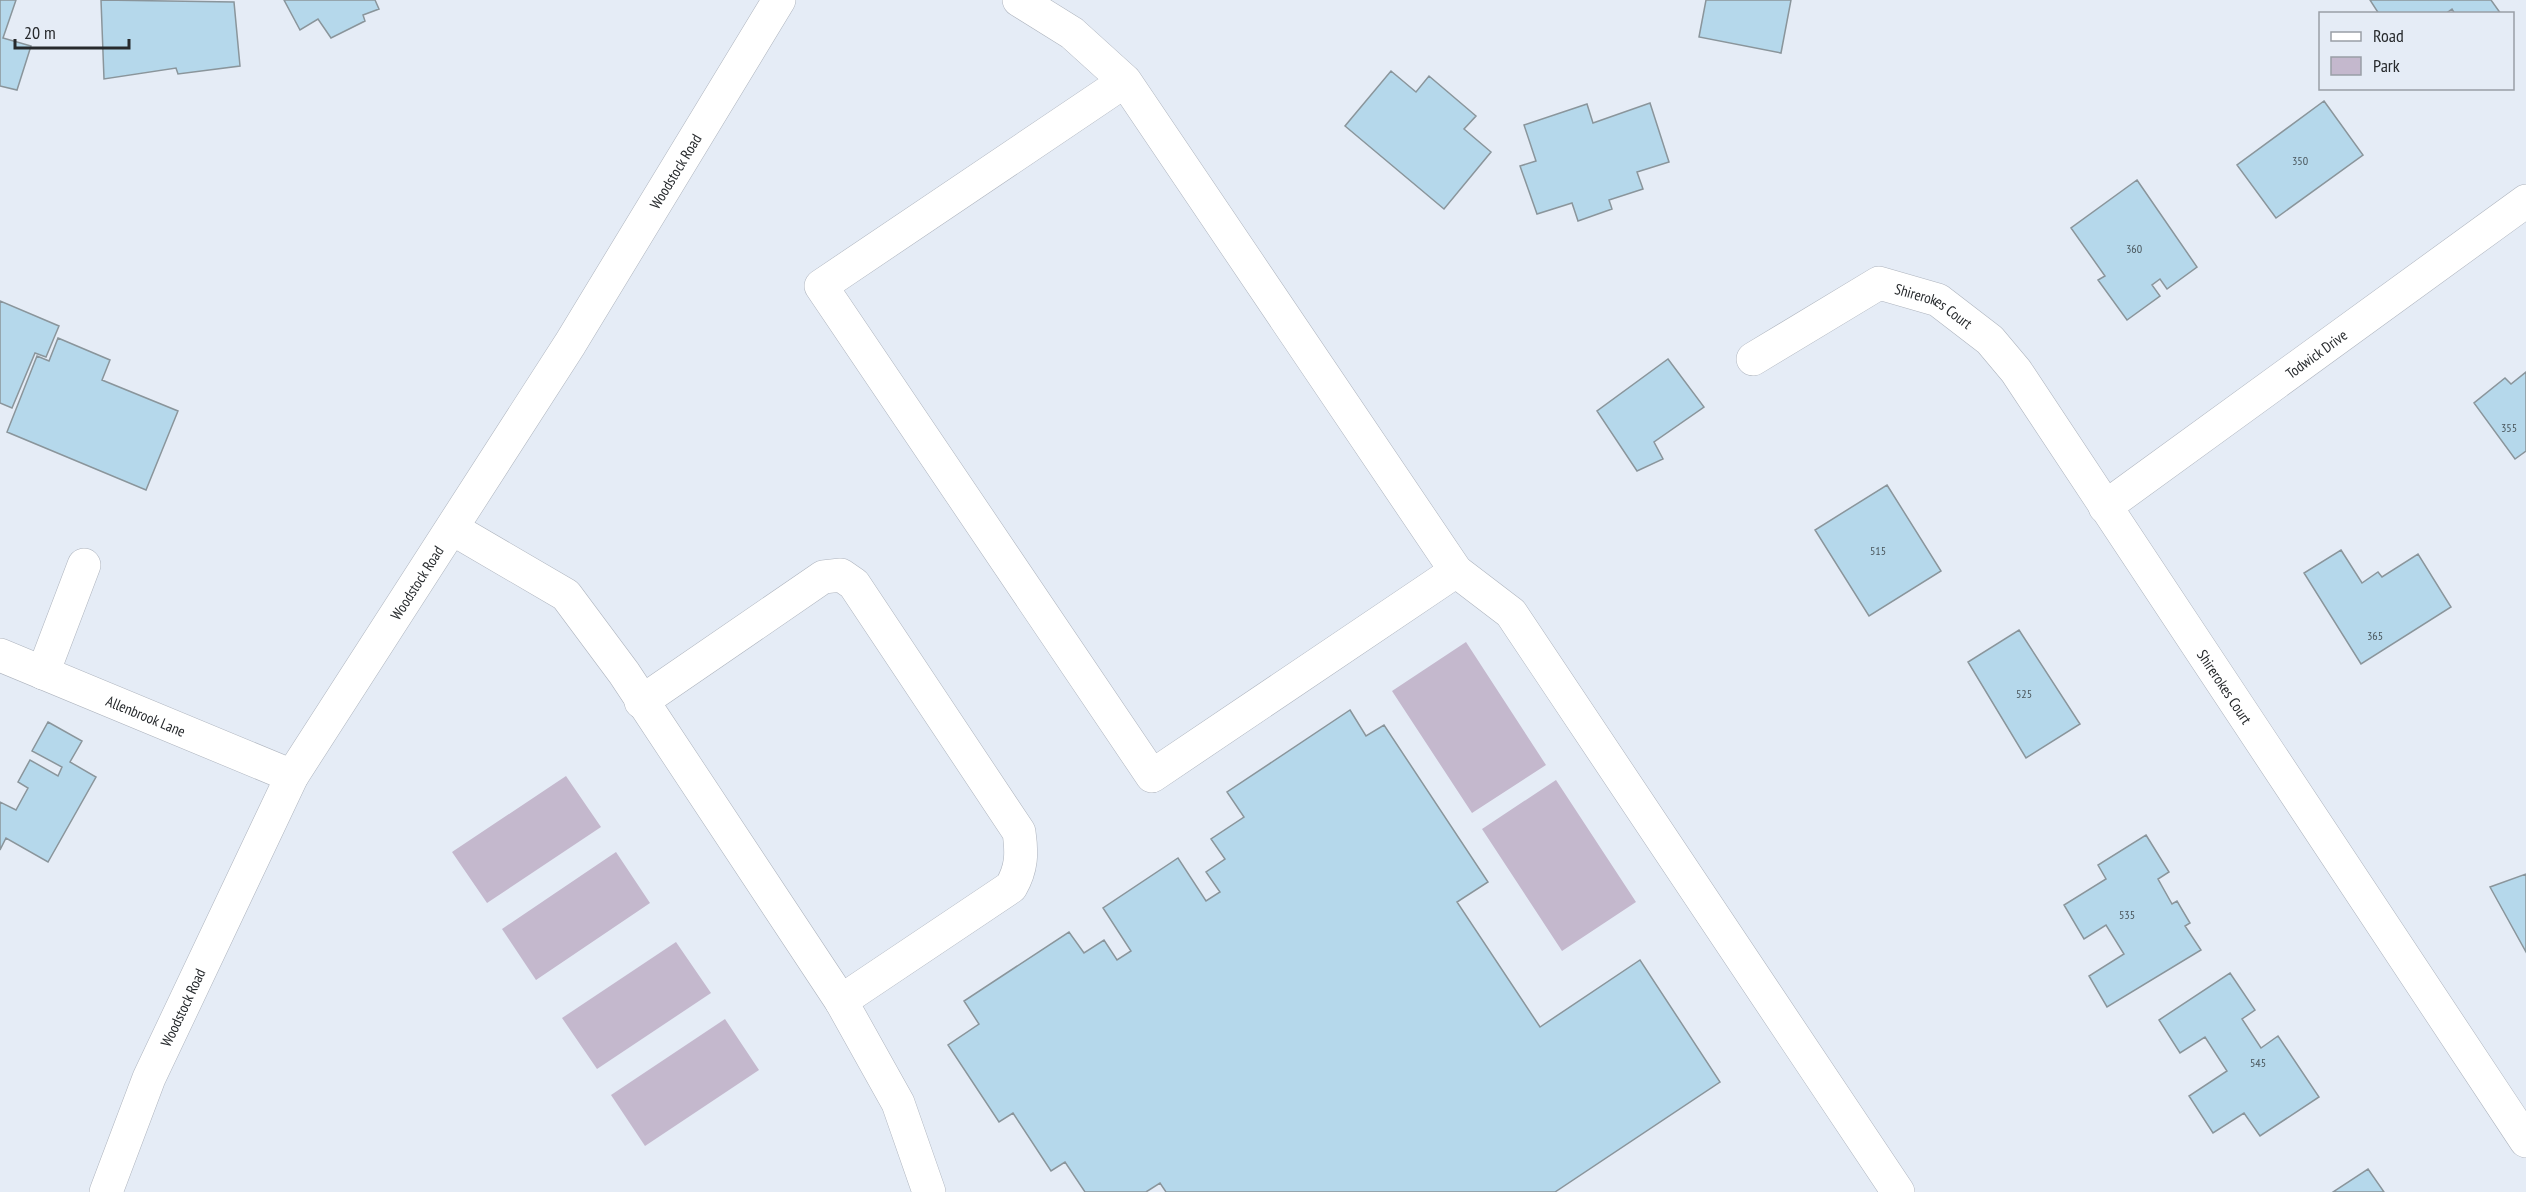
<svg xmlns="http://www.w3.org/2000/svg" width="2526" height="1192" viewBox="0 0 2526 1192" font-family="'PT Sans Narrow',sans-serif">
  <style>
    .green { fill: #c4b8cd }
    .building { fill: #b5d8eb; stroke: #8a959b; stroke-width: 1.5 }
    .lines { fill: none; stroke-linecap: round; stroke-linejoin: round }
    .minor-casing { stroke: #aeb4be; stroke-width: 34 }
    .minor { stroke: #fff; stroke-width: 33 }
    .labels { text-anchor: middle; dominant-baseline: central; stroke-width: 4.5; stroke-linejoin: round; paint-order: stroke }
    .number-label { font-size: 12px; fill: #4a565c }
    .street-label { font-size: 15px; fill: #272a2d; stroke: #e5ecf6 }
  </style>
  <rect width="100%" height="100%" fill="#e5ecf6"/>
  <path class="green" d="M1466 642 1546 765 1472 813 1392 691Z
    M566 776 601 827 487 903 452 852Z
    M1556 780 1636 902 1562 951 1482 829Z
    M616 852 650 903 536 980 502 929Z
    M676 942 711 993 597 1069 562 1018Z
    M725 1019 759 1070 645 1146 611 1095Z"/>
  <path class="building" d="M0 0H16L3 38 31 46 17 90 0 86Z
    M101 0 234 2 240 66 178 74 176 68 104 79Z
    M284 0H375L379 9 363 15 365 21 331 38 318 19 300 30Z
    M1706 0H1791L1781 53 1699 37Z
    M2370 0H2491L2501 14H2455L2452 9 2445 14H2379Z
    M1391 71 1416 92 1429 76 1476 116 1464 129 1491 152 1444 209 1345 126Z
    M2324 101 2363 155 2276 218 2237 165Z
    M1650 103 1669 162 1637 172 1643 189 1609 200 1612 209 1578 221 1572 203 1537 214 1520 166 1536 161 1524 125 1587 104 1593 123Z
    M2137 180 2197 267 2167 289 2160 279 2152 285 2160 296 2127 320 2098 280 2105 276 2071 228Z
    M0 301 59 326 46 357 35 353 12 408 0 403Z
    M58 338 110 360 102 380 178 411 146 490 7 432 37 356 49 361Z
    M1668 359 1704 407 1654 442 1663 459 1637 471 1597 411Z
    M2526 372V451L2515 459 2474 403 2505 378 2511 384Z
    M1887 485 1941 571 1869 616 1815 530Z
    M2341 550 2362 583 2378 572 2382 577 2418 554 2451 607 2361 664 2304 573Z
    M2019 630 2080 724 2026 758 1968 662Z
    M1350 710 1366 736 1384 725 1488 882 1457 902 1540 1027 1640 960 1720 1082 1555 1192H1166L1160 1183 1146 1192H1085L1065 1162 1051 1171 1013 1113 999 1122 948 1045 979 1024 964 1001 1069 932 1084 953 1104 940 1117 960 1131 951 1103 908 1178 858 1206 901 1220 892 1206 872 1225 859 1211 839 1244 817 1227 792Z
    M48 722 82 741 70 762 96 777 48 862 6 838 0 850V802L16 810 28 788 18 782 30 760 58 776 62 767 32 751Z
    M2146 835 2169 872 2158 879 2172 904 2177 901 2190 923 2185 926 2201 950 2107 1007 2089 976 2124 954 2106 925 2084 939 2064 905 2106 879 2098 865Z
    M2526 874V952L2490 887Z
    M2230 973 2255 1010 2242 1019 2261 1048 2278 1036 2319 1097 2260 1136 2244 1113 2213 1133 2189 1096 2227 1071 2205 1037 2180 1053 2159 1020Z
    M2368 1169 2384 1192H2333Z"/>
  <g class="lines">
    <g class="minor-casing">
      <g id="minor">
        <path d="M1019 0 1072 33 1125 81 1456 571 1152 776 821 286 1125 81"/>
        <path id="s1" d="M1753 359 1879 283 1938 300 1990 340 2016 371 2526 1141"/>
        <path id="s2" d="M2105 507 2526 201"/>
        <path d="M453 529 566 595 624 673 841 1001 898 1103 929 1192"/>
        <path d="M1456 571 1511 613 1898 1192"/>
        <path id="s3" d="M0 655 292 776"/>
        <path d="M43 673 84 565"/>
        <path d="M641 702 823 577 841 575 854 584 1019 832C1022 853 1022 868 1011 887L841 1001"/>
        <path id="s4" d="M106 1192 149 1078 292 776 570 344 779 0"/>
      </g>
    </g>
    <use href="#minor" class="minor"/>
  </g>
  <g class="labels">
    <g class="number-label">
      <text x="2300" y="160">350</text>
      <text x="2134" y="248">360</text>
      <text x="2509" y="427">355</text>
      <text x="1878" y="550">515</text>
      <text x="2375" y="635">365</text>
      <text x="2024" y="693">525</text>
      <text x="2127" y="914">535</text>
      <text x="2258" y="1062">545</text>
    </g>
    <g class="street-label">
      <text stroke="none"><textPath href="#s4" startOffset="1172">Woodstock Road</textPath></text>
      <text stroke="none"><textPath href="#s1" startOffset="207">Shirerokes Court</textPath></text>
      <text stroke="none"><textPath href="#s2" startOffset="261">Todwick Drive</textPath></text>
      <text stroke="none"><textPath href="#s4" startOffset="686">Woodstock Road</textPath></text>
      <text stroke="none"><textPath href="#s1" startOffset="693">Shirerokes Court</textPath></text>
      <text stroke="none"><textPath href="#s3" startOffset="158">Allenbrook Lane</textPath></text>
      <text stroke="none"><textPath href="#s4" startOffset="200">Woodstock Road</textPath></text>
    </g>
  </g>
  <rect x="2319" y="12" width="195" height="78" fill="#e5ecf6" stroke="#999ea6" stroke-width="1.5"/>
  <rect x="2331" y="32" width="30" height="9" fill="#ffffff" stroke="#999ea6" stroke-width="1.5"/>
  <text x="2373" y="42" font-size="18" fill="#272a2d">Road</text>
  <rect x="2331" y="57" width="30" height="18" fill="#c4b8cd" stroke="#999ea6" stroke-width="1.5"/>
  <text x="2373" y="72" font-size="18" fill="#272a2d">Park</text>
  <path d="M15 39v9h114v-9" fill="none" stroke="#272a2d" stroke-width="3"/>
  <text x="24" y="39" font-size="18" fill="#272a2d" stroke="#e5ecf6" stroke-width="4.5" paint-order="stroke">20 m</text>
</svg>
